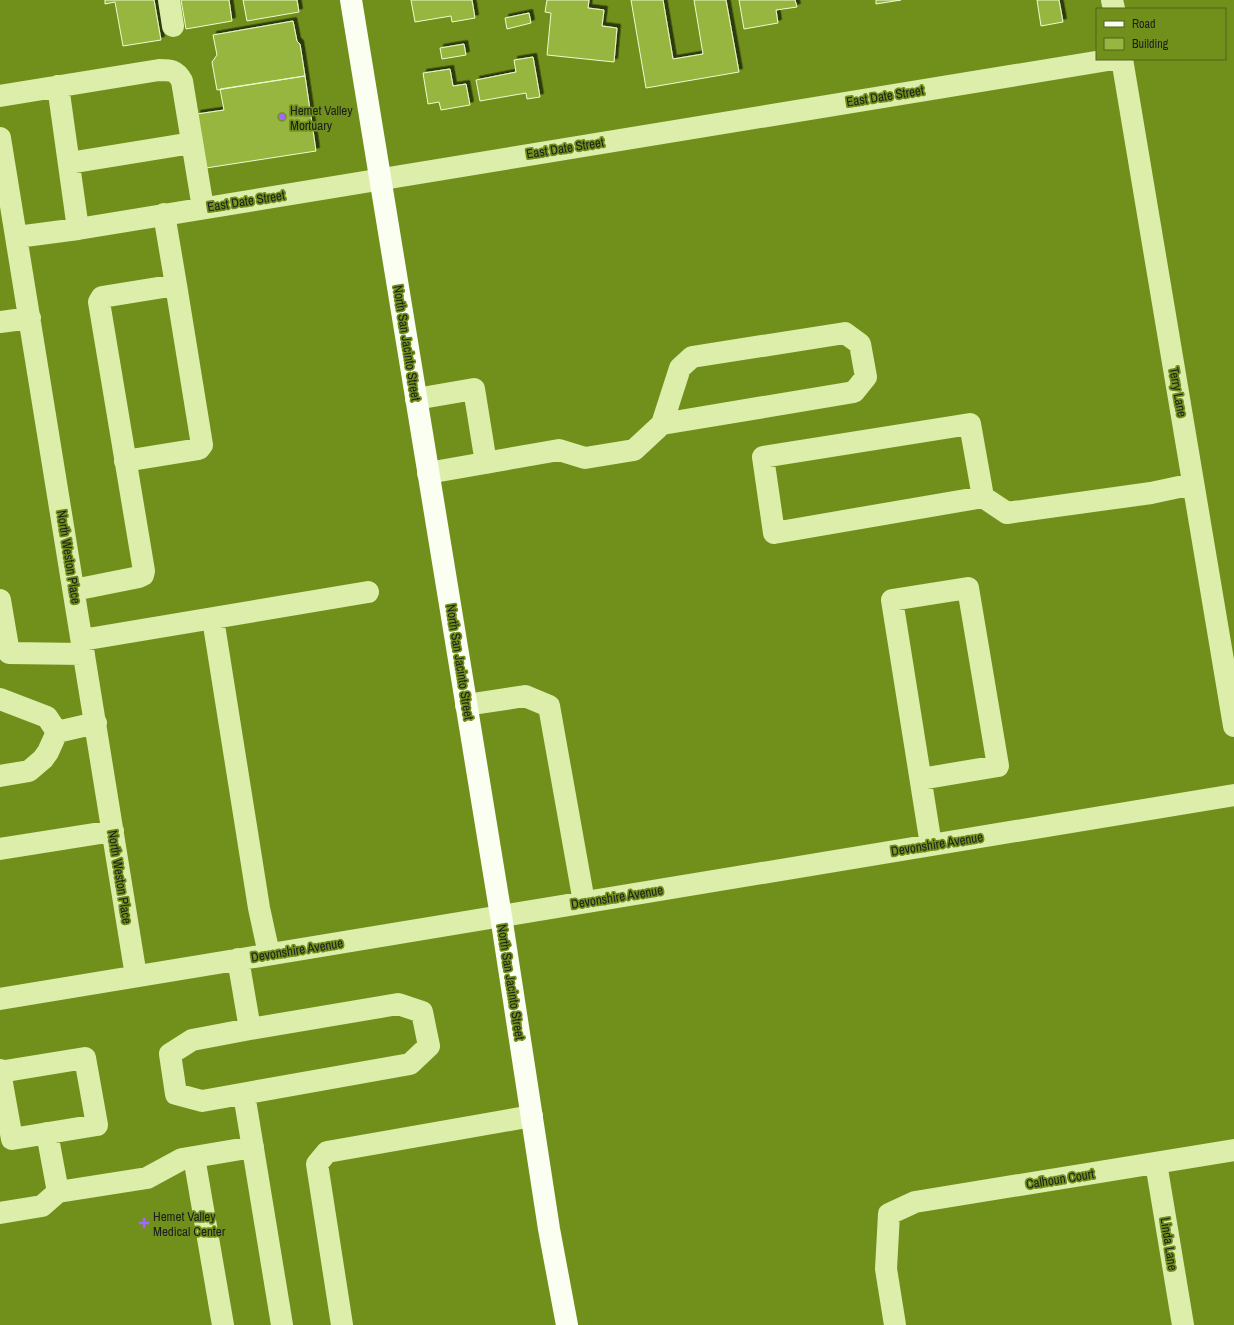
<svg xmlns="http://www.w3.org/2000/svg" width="1234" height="1325" viewBox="0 0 1234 1325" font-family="'Archivo Narrow',sans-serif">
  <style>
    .building { fill: #97b63f; stroke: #effad0; filter: url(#shadow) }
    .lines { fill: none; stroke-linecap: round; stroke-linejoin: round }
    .minor { stroke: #dceeaa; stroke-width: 22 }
    .major { stroke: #fafff1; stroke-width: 22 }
    .poi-dot { fill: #a767ff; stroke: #70901b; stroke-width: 1.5 }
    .labels { text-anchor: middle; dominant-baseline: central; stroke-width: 3.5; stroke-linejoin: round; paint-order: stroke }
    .street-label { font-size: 13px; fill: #1d1d1d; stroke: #70901b }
    .poi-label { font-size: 13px; fill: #1d1d1d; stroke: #70901b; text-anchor: start }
  </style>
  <defs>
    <filter id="shadow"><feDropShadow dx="3.5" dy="-3.5" stdDeviation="0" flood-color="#0009"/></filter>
  </defs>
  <rect width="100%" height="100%" fill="#70901b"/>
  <path class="building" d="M105 0H154L161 40 123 46 115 2 105 4Z
    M181 0H229L232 21 186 29Z
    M243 0H297L299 12 247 21Z
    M411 0H472L475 18 452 22 451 16 415 22Z
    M547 0H589L588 8 604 10 602 26 617 28 614 62 547 55 551 13 545 12Z
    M631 0H663L673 59 703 54 694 0H726L739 72 646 88Z
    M739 0H795L797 7 776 10 778 23 744 29Z
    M876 0H901L876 4Z
    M1037 0H1059L1063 22 1041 26Z
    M529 13 531 23 507 29 505 18Z
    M293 21 297 41 300 44 305 76 217 90 212 62 217 55 213 35Z
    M464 44 466 55 442 59 440 48Z
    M533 57 540 97 527 99 526 93 480 101 476 80 516 72 514 60Z
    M450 69 453 86 466 84 470 105 441 110 439 102 428 104 423 73Z
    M305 76 316 151 206 168 197 114 224 110 220 89Z"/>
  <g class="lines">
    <path class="minor" d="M169 0 173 26
      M1112 0 1114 9
      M1122 59 1234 726
      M58 86 78 229
      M0 96 159 70C171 70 176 70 182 81L203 208
      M0 138 136 976
      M69 163 192 143
      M164 214 176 285
      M17 237 78 229 1114 59
      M0 322 30 318
      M416 399 474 389 486 463
      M428 473 559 450 585 458 634 450 662 424 680 368 692 357 845 333 860 344 866 377 854 392 662 424
      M983 497 970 424 763 457 774 533 983 497 1007 513 1151 493 1193 484
      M74 590 139 577 143 575 144 571 99 302 102 297 176 285 202 445 199 449 125 461
      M0 600 9 653 84 654
      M213 619 259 908 269 954
      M82 640 368 592
      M0 699 47 717 57 732
      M466 705 525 696 549 706 584 902
      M57 732 96 723
      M0 776 29 771 43 759 48 752 57 732
      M921 779 998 766 968 588 892 600 931 845
      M0 849 113 831
      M238 959 250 1029 192 1040 170 1054 176 1094 202 1101 410 1064 429 1046 422 1012 398 1004 250 1029
      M0 999 1234 795
      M0 1070V1072L12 1139 97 1125 85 1058 0 1072
      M244 1094 282 1325
      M47 1133 58 1192
      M194 1157 223 1325
      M1156 1163 1183 1325
      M0 1213 42 1206 58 1192 147 1178 182 1159 253 1147
      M342 1325 317 1164 327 1152 532 1116
      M895 1325 886 1269 889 1214 915 1202 1234 1150"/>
    <path class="major" d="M351 0 501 916 549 1229 567 1325"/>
  </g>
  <g class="poi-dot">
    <circle cx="282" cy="117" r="4"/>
    <path d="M142 1217h4v4h4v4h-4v4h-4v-4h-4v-4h4z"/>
  </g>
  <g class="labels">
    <g class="street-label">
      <text transform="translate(885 96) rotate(-9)">East Date Street</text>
      <text transform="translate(565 148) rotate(-9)">East Date Street</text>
      <text transform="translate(246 201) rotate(-9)">East Date Street</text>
      <text transform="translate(407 343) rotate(81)">North San Jacinto Street</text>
      <text transform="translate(1178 392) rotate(80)">Terry Lane</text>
      <text transform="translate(69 557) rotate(81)">North Weston Place</text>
      <text transform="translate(460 662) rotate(81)">North San Jacinto Street</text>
      <text transform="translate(937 844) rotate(-9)">Devonshire Avenue</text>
      <text transform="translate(120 877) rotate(81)">North Weston Place</text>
      <text transform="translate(617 897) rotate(-9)">Devonshire Avenue</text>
      <text transform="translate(297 950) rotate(-9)">Devonshire Avenue</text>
      <text transform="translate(511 982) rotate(81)">North San Jacinto Street</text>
      <text transform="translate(1060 1179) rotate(-9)">Calhoun Court</text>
      <text transform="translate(1169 1244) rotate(81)">Linda Lane</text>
    </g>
    <g class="poi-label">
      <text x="290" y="110">Hemet Valley<tspan x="290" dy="15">Mortuary</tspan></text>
      <text x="153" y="1216">Hemet Valley<tspan x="153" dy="15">Medical Center</tspan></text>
    </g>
  </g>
  <rect x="1096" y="8" width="130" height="52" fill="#70901b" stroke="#4f621c"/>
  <rect x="1104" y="21" width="20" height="6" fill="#fafff1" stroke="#4f621c"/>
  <text x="1132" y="28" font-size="12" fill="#1d1d1d">Road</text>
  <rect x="1104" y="38" width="20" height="12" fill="#97b63f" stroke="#4f621c"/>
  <text x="1132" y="48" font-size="12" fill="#1d1d1d">Building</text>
</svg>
